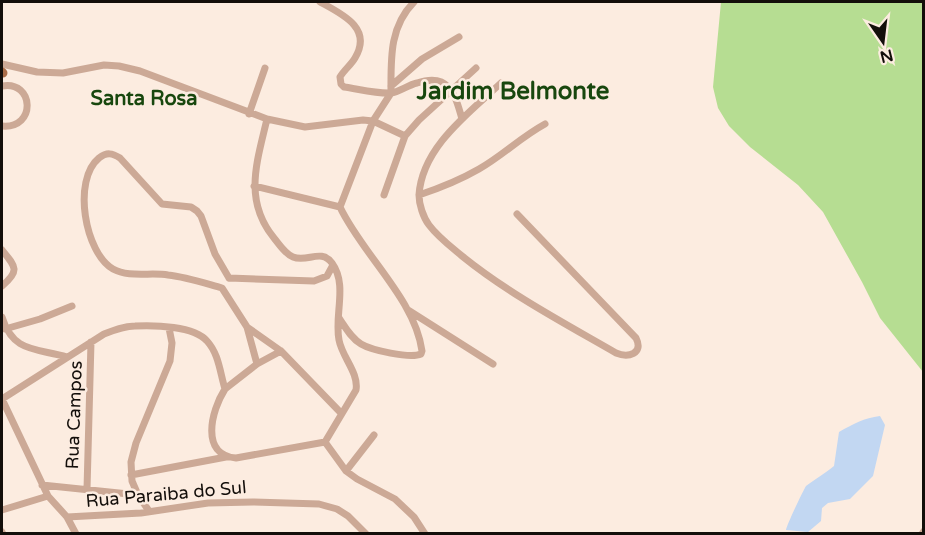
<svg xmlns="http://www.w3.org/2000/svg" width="925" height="535" viewBox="0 0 925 535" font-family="'Varela Round',sans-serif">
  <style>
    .green { fill: #b6dd92 }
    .water { fill: #c2d7f2 }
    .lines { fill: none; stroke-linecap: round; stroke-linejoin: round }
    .minor { stroke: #cca996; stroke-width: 7 }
    .major { stroke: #aa6d49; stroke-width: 9 }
    .labels { text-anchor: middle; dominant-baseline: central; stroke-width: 5; stroke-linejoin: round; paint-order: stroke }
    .street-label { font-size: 18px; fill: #130e0a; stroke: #fcece0 }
    .neighbourhood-label { font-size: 20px; font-weight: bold; fill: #18470e; stroke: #fcece0 }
    .district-label { font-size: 24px; font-weight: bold; fill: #18470e; stroke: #fcece0 }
  </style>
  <rect width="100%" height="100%" fill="#fcece0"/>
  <path class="green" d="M721 2H923V372L880 318 862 282 823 212 798 185 750 147 729 126 718 108 713 87Z"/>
  <path class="water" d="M880 416 885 425 873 476 850 499 828 503 822 508 821 521 808 532 786 530C787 524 804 489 806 486 815 479 826 473 834 466L839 432C853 424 864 418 880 416Z"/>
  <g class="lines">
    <path class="minor" d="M320 2C342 14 373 28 355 58 351 65 344 70 340 77L341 84 344 87C358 89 378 94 391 93 399 92 408 85 417 83 449 72 455 94 462 119
      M2 64 37 72 63 73 104 65 119 66 140 71 267 119 305 127 363 120 373 121 405 136
      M501 83C469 113 422 147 419 195 419 204 423 217 429 225 438 237 450 246 462 256 509 294 564 323 616 353 628 358 644 354 636 338L517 214
      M2 86C34 80 37 129 2 126
      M391 86 422 59 459 37
      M391 93C391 60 389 27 414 2
      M249 114 265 68
      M254 186 340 207
      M384 195 405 136 419 120 476 68
      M419 195C440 188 460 180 479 169 502 156 521 137 545 124
      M340 207 373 121 391 93
      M2 250C16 267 20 271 2 286
      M229 278 215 254 201 216 197 211 191 207 162 204 120 158C112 153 107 152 99 158 72 180 85 253 113 269 129 278 151 272 168 275 186 277 204 283 222 288L247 327 257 364
      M229 278 314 281 327 276 333 265
      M408 310 493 364
      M2 317C13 353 36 348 67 357
      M339 318C345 327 351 338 361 344 371 350 410 359 421 354L422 351C415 299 362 254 340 207
      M247 327 281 351 341 413
      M5 329 40 319 72 306
      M225 389 257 364 281 351
      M2 399 104 334C114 330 124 326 135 326 155 325 194 326 207 341 219 354 220 373 225 389 211 411 200 455 236 458L325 442 356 390C359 373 342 357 339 340 334 315 348 285 332 263 321 248 307 263 293 257 285 254 279 244 274 238 243 200 257 162 267 119
      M2 399 48 496 67 517 76 534
      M325 442 346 471 357 479 395 499 414 517 425 534
      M346 471 374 435
      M131 475 226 457
      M42 485 138 495
      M87 489 91 342
      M2 510 48 496
      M149 511 138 495 132 481 131 462 136 443 170 361 172 343 169 328
      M67 517 141 513 208 503 253 502 319 504 337 509 348 516 366 534
      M2 532 3 534
      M922 534 924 531"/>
    <path class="major" d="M2 72 3 73"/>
  </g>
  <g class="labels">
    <g class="street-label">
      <text transform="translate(74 415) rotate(-88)">Rua Campos</text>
      <text transform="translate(166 494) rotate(-5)">Rua Paraiba do Sul</text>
    </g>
    <g class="neighbourhood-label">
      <text x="144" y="99">Santa Rosa</text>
    </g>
    <g class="district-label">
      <text x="513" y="91">Jardim Belmonte</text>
    </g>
  </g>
  <rect width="925" height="535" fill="none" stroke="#130e0a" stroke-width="6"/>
  <g transform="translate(883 42) rotate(166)" stroke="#fcece0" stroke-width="4.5" paint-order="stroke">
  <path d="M0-4.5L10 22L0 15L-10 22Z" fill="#130e0a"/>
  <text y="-9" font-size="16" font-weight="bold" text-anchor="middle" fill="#130e0a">N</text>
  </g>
</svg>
